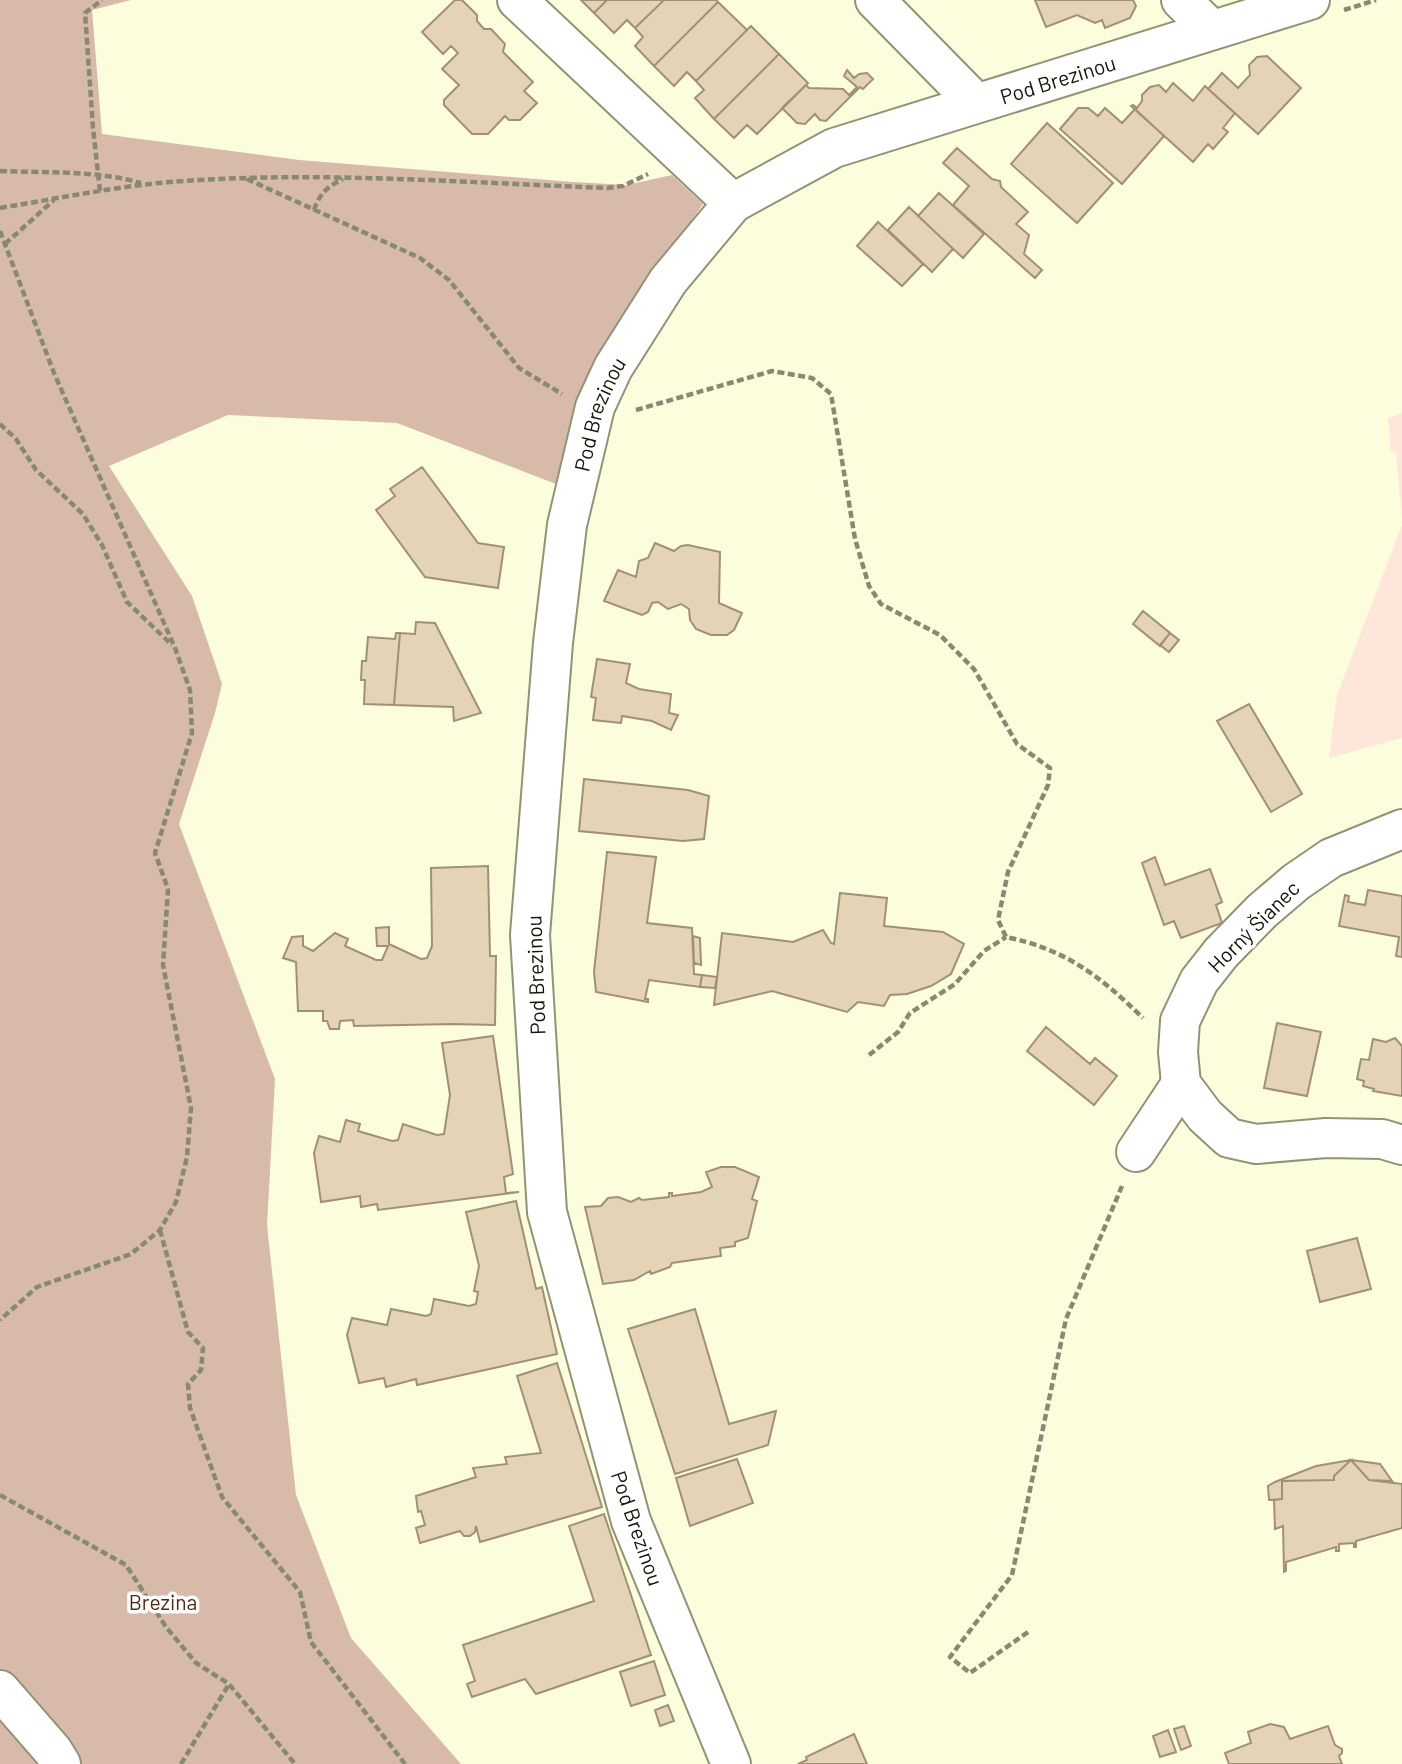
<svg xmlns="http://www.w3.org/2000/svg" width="1402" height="1764" viewBox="0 0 1402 1764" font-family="Barlow,sans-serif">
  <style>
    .green { fill: #fee6da }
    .forest { fill: #d8baab }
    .building { fill: #e5d3b7; stroke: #a19076; stroke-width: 2 }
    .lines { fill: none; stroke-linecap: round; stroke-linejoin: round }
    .minor-casing { stroke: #919375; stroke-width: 42 }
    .path { stroke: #888974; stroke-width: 4.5; stroke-dasharray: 7 3.5; stroke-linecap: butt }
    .minor { stroke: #fff; stroke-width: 38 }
    .labels { text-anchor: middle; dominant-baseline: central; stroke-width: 7; stroke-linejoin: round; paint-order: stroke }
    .street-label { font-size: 21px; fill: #141409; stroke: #fff }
    .park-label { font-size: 21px; fill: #512811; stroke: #fff }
  </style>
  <rect width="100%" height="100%" fill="#fbfddd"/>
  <path class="green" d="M1402 413V516L1396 452 1391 451 1388 418Z
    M1402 525V738L1329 758 1337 695Z"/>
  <path class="forest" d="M0 0H131L92 10 102 134 299 160 573 182 627 185 672 175 703 204 611 338 573 414 556 484 397 423 228 415 109 466 192 596 222 684 215 713 179 824 275 1079 267 1225 296 1495 351 1638 461 1764H0Z"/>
  <path class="building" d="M455 0H462L477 15V21L484 29H491L505 44 503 52 533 82 524 91 537 103 520 120H509L505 116 488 134H472L444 105V100L459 85 442 69 458 53 451 46 443 54 422 32Z
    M581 0H607L594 13Z
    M607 0H664L635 28 627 20 614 33 594 13Z
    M664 0H716L718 2 654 66 635 46 643 37 635 28Z
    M1035 0H1133L1136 6 1130 18 1105 28 1102 20 1095 23 1077 15 1046 27Z
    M718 2 747 30 696 81 687 72 674 86 654 66Z
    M751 26 779 54 714 119 695 98 704 90 696 81Z
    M779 54 808 83 757 134 747 125 734 138 714 119Z
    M1267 56 1301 88 1258 134 1208 89 1222 73 1238 88 1250 75 1249 65 1257 57Z
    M847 70 854 78 859 74 867 73 873 79 863 89 860 87 826 121 820 120 815 114 805 124 797 123 782 108 806 85 809 88 843 89 849 95 857 87 844 76Z
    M1173 83 1193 101 1205 86 1235 113 1223 128 1228 132 1213 149 1208 144 1193 162 1131 106 1133 105 1137 108 1142 101V95L1150 87 1159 85 1166 92Z
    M1078 108H1088L1098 116 1105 108 1122 123 1135 109 1164 136 1122 184 1060 129Z
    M1047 123 1113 183 1077 223 1011 164Z
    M957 148 992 179 1000 181 1001 187 1028 212 1016 224 1029 235 1024 254 1042 270 1035 278 953 205 969 186 943 163Z
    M939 193 984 234 963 258 918 216Z
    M909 207 953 249 932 272 888 230Z
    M878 222 923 264 902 286 857 246Z
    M422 467 478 543 504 547 498 588 425 577 376 510 395 496 390 489Z
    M655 543 674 551 681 546 688 545 720 552 719 603 742 613 734 630 727 635H711L696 629 690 620 689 609 681 604 668 609 658 602 652 603 648 612 642 615 604 601 618 570 636 577 639 561 648 558Z
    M1143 611 1170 633 1160 646 1133 624Z
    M416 622 435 623 481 713 454 721 453 707 394 705 400 633 415 634Z
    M396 633H400L394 705 364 704 365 680H361L362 661H366L368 637 395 639Z
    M1170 633 1179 640 1169 652 1160 645Z
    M597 659 630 664 626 683 639 689 671 694 669 713 678 715 671 730 652 721 622 716 621 723 593 720 596 698 591 697Z
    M1249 704 1302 794 1271 812 1217 721Z
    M584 779 688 790 709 796 704 839 683 841 579 831Z
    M607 852 656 857 647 923 692 928 694 974 702 975 700 987 649 980 645 999H648V1002L596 992 594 972Z
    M1155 857 1165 885 1210 869 1222 902 1216 905 1222 923 1181 938 1174 921 1164 925 1142 863Z
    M488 866 490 956H496L495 1025 453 1024 354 1026 353 1020 340 1021 339 1029H330L327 1021H323V1011H298L296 962 283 958 292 937 303 936V946L313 951 335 933 348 939 345 946 376 960H382L388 946H377L376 928 389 927V944L421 959 427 958 432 946 431 868Z
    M1368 890 1402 896V957L1396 956 1399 937 1339 926 1345 895 1349 896 1348 902 1365 905Z
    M840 893 887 898 884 926 943 932 964 944 951 974 931 986 907 994 890 995 884 1006 858 1002 847 1012 772 991 714 1005 722 933 793 942 823 930 831 943 834 944Z
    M693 936 700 938 701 965 694 963Z
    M702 975 717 977 715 988 700 987Z
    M1277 1023 1321 1032 1307 1096 1264 1088Z
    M1046 1027 1090 1064 1095 1058 1117 1076 1094 1105 1027 1051Z
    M493 1036 513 1174 504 1177 506 1193 519 1192 378 1210 377 1204 361 1207 360 1196 321 1202 314 1153 319 1136 340 1142 346 1120 360 1124 358 1131 392 1141 398 1140 403 1124 437 1135 444 1134 450 1095 442 1043Z
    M1395 1038 1402 1046V1096L1373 1091 1374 1089 1363 1086 1364 1081 1357 1079 1361 1059 1369 1060 1373 1039 1386 1042Z
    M721 1167H735L759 1177 752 1199 757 1201 748 1238 735 1242V1246L720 1248 721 1256 672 1263 670 1267 651 1274 650 1271 634 1280 603 1284 585 1207 601 1206 608 1198 618 1197 631 1202 639 1198 642 1200 669 1197V1193H672V1196L701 1192 712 1187 706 1172Z
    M516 1201 536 1289 542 1287 557 1354 417 1385 416 1379 386 1387 384 1378 359 1383 347 1335 352 1318 387 1325 391 1309 426 1316 431 1314 434 1299 469 1306 476 1304 478 1292 474 1291 479 1266 466 1212Z
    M1357 1238 1371 1289 1320 1302 1307 1251Z
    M695 1309 729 1424 776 1411 768 1445 675 1474 628 1329Z
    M557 1363 602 1507 480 1542 476 1526 475 1532 470 1536H464L460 1531 420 1543 416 1528 425 1525 421 1511 418 1512 416 1496 476 1477 473 1468 507 1464 505 1457 541 1453 517 1376Z
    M737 1459 753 1503 690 1526 676 1478Z
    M1351 1460 1334 1476V1480L1282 1481V1499L1269 1500 1268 1486 1275 1482 1316 1466Z
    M1351 1460 1380 1464 1392 1481 1369 1480Z
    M1351 1460 1369 1480 1402 1484V1528L1356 1541V1547H1354V1543L1339 1544V1551H1336V1547L1286 1562V1571L1284 1572 1283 1526 1275 1529 1274 1500 1282 1499V1481L1334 1480V1476Z
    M604 1514 651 1655 536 1694 525 1679 472 1697 467 1684 475 1681 463 1645 594 1601 569 1526Z
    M654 1661 665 1695 631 1706 620 1672Z
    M668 1705 674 1721 660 1726 655 1710Z
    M1270 1724 1284 1727 1290 1739 1328 1726 1335 1745 1342 1749V1753L1339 1756 1342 1764H1229L1225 1753 1251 1743 1248 1732Z
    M1184 1726 1191 1746 1181 1750 1174 1729Z
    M1168 1730 1176 1752 1160 1757 1153 1736Z
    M854 1734 867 1764H798L807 1760 806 1757Z"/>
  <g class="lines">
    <g class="minor-casing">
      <g id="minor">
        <path d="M517 0 733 203"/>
        <path d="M875 0 976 103"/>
        <path d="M1181 0 1212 30"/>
        <path d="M1402 829 1331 858 1296 882 1262 911 1221 953 1199 981 1180 1021 1178 1052 1181 1084 1205 1116 1229 1138 1256 1144 1326 1138 1382 1139 1402 1145"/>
        <path d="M1136 1152 1181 1084"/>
        <path d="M0 1690 53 1751 61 1764"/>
        <path id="s1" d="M731 1764 631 1521 547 1212 530 935 553 643 567 525 595 407 613 368 668 281 733 203 834 148 1310 0"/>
      </g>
    </g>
    <path class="path" d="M1344 10 1376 0
      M0 171C47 173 96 170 141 183
      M247 179 420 258 449 280 519 368 562 394
      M100 191 93 128 85 13 102 0
      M0 208C66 197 132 183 199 180 335 172 472 183 607 188L623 186 648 174
      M314 210C320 193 327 187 343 179
      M0 231 54 373 175 648 190 690 192 733 155 853 168 889 163 965 191 1108 187 1157 176 1202 160 1230 131 1254 37 1287 0 1320
      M5 244 54 200
      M636 410 772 371 812 378 831 394 855 539 869 586 881 604 940 635 974 669 1017 744 1050 768 1048 785 1008 872 998 920 1006 937C1065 949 1100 976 1143 1018
      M0 424 16 439 36 470 83 514 102 545 127 602 172 645
      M869 1055 898 1032 910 1013 955 984 984 951 1006 937
      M160 1230 188 1332 203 1348 201 1370 188 1384 190 1408 222 1497 300 1592 311 1642 405 1764
      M0 1495 126 1565 166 1627 196 1663 229 1684 295 1764
      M1028 1632 970 1673 950 1657 1012 1575 1066 1319 1122 1186
      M181 1764 229 1684"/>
    <use href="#minor" class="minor"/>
  </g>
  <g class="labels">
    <g class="street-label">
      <text stroke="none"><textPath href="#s1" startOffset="1990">Pod Brezinou</textPath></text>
      <text stroke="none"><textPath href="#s1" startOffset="1388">Pod Brezinou</textPath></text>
      <text transform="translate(1253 926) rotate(-45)">Horný Šianec</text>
      <text transform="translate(535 975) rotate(-92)">Pod Brezinou</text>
      <text transform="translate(638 1528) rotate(71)">Pod Brezinou</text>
    </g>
    <g class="park-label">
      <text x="163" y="1601">Brezina</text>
    </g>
  </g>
</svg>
